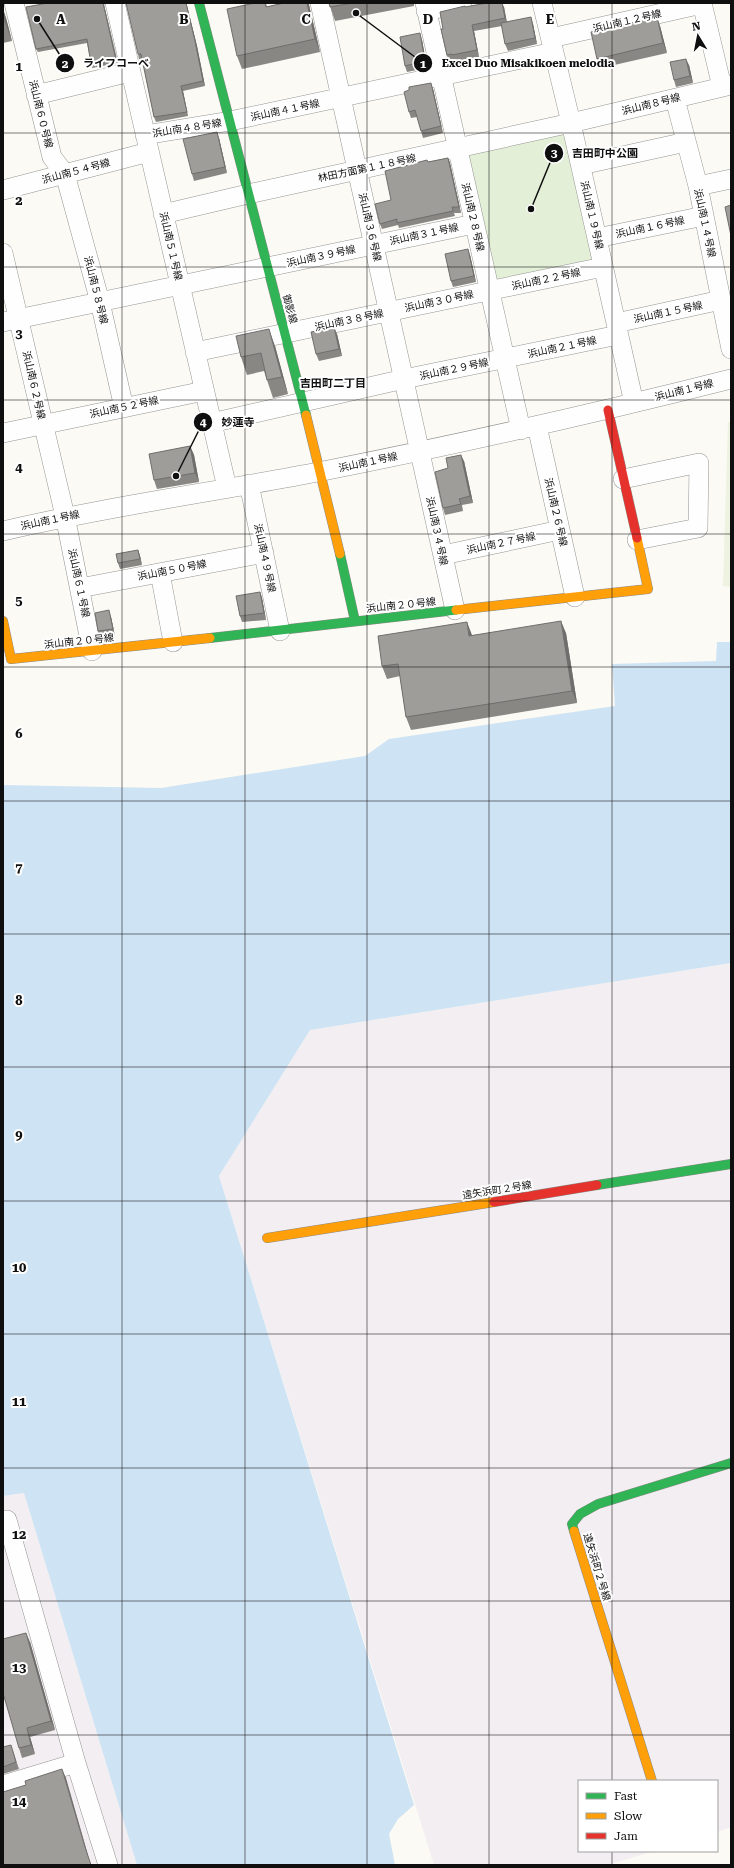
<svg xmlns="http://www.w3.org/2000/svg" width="734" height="1868" viewBox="0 0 734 1868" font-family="'Roboto Serif','Noto Sans JP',serif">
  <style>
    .industrial { fill: #f3eef1 }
    .green { fill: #e3efd6 }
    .pitch { fill: #edf3e0 }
    .water { fill: #cee3f3 }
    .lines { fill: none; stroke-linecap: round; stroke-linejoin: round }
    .street-casing { stroke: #959593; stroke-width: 20 }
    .fast-casing { stroke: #8c8b89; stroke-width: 10 }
    .slow-casing { stroke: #8c8b89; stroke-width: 10 }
    .jam-casing { stroke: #8c8b89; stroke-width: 10 }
    .street { stroke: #fefefe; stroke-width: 19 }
    .fast { stroke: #30b455; stroke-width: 9 }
    .slow { stroke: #ff9f0a; stroke-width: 9 }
    .jam { stroke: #e5322d; stroke-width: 9 }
    .wall { fill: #898784 }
    .shaded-wall { fill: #6f6e6c }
    .building { fill: #9f9d9a; stroke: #6f6e6c }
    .grid { fill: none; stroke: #0f0f0f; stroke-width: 1; stroke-opacity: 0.55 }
    .labels { text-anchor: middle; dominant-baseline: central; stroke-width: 4; stroke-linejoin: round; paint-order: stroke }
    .street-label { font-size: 10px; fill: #0f0f0f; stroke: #fff }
    .neighbourhood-label { font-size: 11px; font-weight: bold; fill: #0f0f0f; stroke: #fff }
    .grid-label { font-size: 13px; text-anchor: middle; font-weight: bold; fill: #0f0f0f; stroke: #fff; stroke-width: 4; stroke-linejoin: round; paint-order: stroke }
    .leader { fill: none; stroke: #0f0f0f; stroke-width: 1.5 }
    .callout-dot { fill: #0f0f0f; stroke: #fff; stroke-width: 1.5 }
    .mark-label { font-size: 12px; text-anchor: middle; font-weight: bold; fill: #fff }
    .callout-label { font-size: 11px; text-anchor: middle; font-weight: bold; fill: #0f0f0f; stroke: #fff; stroke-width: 4; stroke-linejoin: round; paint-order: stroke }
  </style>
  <rect width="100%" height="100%" fill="#fbfaf5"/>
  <path class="industrial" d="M731 963V1827L717 1832V1781H579V1851H654L608 1865H434L219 1176 310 1030Z
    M24 1493 137 1865H3V1496Z"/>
  <path class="green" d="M564 130 598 268 496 285 465 154Z"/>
  <path class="pitch" d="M728 422H731V587L723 586Z"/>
  <path class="water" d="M717 642H731V963L310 1030 219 1176 414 1805 398 1819 389 1834 395 1865H137L24 1493 3 1496V785L161 788 365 756 389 739 615 706 612 664 716 661Z"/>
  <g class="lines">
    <g class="street-casing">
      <path id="street" d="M14 3 52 157 65 174 100 302 124 408
        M115 3 227 488
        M320 3 455 610
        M425 3 521 430
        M542 3 571 123 634 403
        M702 3 722 87
        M426 11 462 3
        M551 38 702 4
        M36 95 130 72
        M675 99 698 186 731 349
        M145 135 230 121 554 52
        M581 165 686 142
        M698 186 731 179
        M3 190 149 152
        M163 214 248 194 571 123 731 85
        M597 238 704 216
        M3 253 65 516 92 651
        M3 322 474 224
        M616 323 721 300
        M195 352 603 267
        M211 423 404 379 618 335
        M537 426 575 597
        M3 433 204 391
        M623 479 699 463 698 528 637 540
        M249 484 280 631
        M3 531C109 506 216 492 323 471 460 444 596 413 731 379
        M443 555 560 530
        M160 573 173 642
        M80 588 264 553
        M3 1521 7 1520 76 1763 108 1865
        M3 1785 76 1763"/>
    </g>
    <g class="fast-casing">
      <path id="fast" d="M199 3 306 415
        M340 554 355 621
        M210 638 456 610
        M597 1185 731 1164
        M574 1531 572 1524 580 1514 598 1504 731 1463"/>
    </g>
    <g class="slow-casing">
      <path id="slow" d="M306 415 340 554
        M456 610 648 589 637 538
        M3 621 11 659 210 638
        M267 1238 494 1202
        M574 1531 652 1781"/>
    </g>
    <g class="jam-casing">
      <path id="jam" d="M608 410 637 538
        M494 1202 597 1185"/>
    </g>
    <use href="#street" class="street"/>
    <use href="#fast" class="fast"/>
    <use href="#slow" class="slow"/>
    <use href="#jam" class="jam"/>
  </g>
  <path class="wall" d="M48 3H105L104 5 118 63 92 68 91 64 87 43 38 52 36 49Z
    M187 3V6L197 46 205 86 183 91 188 116 156 122 154 117 142 59H139L138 54Z
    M255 3H266L267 7 284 3H309V5L320 52 242 69 237 56Z
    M329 3H414V6L335 21Z
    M466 7H504L507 22 533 24 537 44 508 51 505 44 502 26 474 31 479 57 454 62V61H449L447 55 443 29Z
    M3 9 6 18 12 41 3 43Z
    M660 26 667 53 601 68 597 59Z
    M422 40 427 68 407 72 405 66Z
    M689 65 693 83 676 87 674 80Z
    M433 89 443 133 423 138 417 117 411 118 409 112Z
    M219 138 227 173 194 181 192 174Z
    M448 158 450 163 461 213H454L455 216 399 228 398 225 382 229 380 224 391 200 428 162Z
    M470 255 476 282 453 287 451 281Z
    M337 334 342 356 319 361 316 354Z
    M275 346 288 394 273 398 264 371 247 375 241 357Z
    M190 446 194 455 199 482 157 489 154 480Z
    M464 461 473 503 462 505 463 511 445 515 443 508Z
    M138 550 140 556 142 565 120 569 118 563Z
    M260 592 262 598 266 620 242 622 240 616Z
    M111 617 115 636 100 637 98 631Z
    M566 633 577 703 411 730 406 717 400 676 387 679 382 666 472 635Z
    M30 1642 55 1730 30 1737 35 1754 22 1758 19 1748Z
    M3 1747 13 1751 19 1769 3 1774Z"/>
  <path class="shaded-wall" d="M103 3H105L104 5 118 63Z
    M186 3H187V6L197 46 205 86 203 81Z
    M307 3H309V5L320 52 315 39Z
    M502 3 504 7 507 25 505 18Z
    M3 9 6 18 12 41 3 17Z
    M531 17 533 24 537 44 535 38Z
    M657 17 660 26 667 53 663 43Z
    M472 25 474 31 479 57 477 50Z
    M420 33 422 40 427 68 425 61Z
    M686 59 689 65 693 83 690 76Z
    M431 83 433 89 443 133 441 126Z
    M181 86 183 91 188 116 187 112Z
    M217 132 219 138 227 173 225 167Z
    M448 158 450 163 461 213 459 207Z
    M468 249 470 255 476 282 474 276Z
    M334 327 337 334 342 356 339 349Z
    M269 329 275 346 288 394 282 377Z
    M190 446 194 455 199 482 195 473Z
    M461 455 464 461 473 503 470 496Z
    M138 550 140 556 142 565 140 559Z
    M260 592 262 598 266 620 264 613Z
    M109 610 111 617 115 636 113 629Z
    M561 621 566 633 577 703 572 691Z
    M467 622 472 635 474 648 469 636Z
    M26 1633 30 1642 55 1730 51 1721Z
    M27 1728 30 1737 35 1754 31 1745Z
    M62 1769 66 1778 88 1855 85 1847Z"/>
  <path class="building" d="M48 3H103L116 60 91 64 87 39 36 49 26 7Z
    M126 3H186L195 41 203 81 181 86 187 112 154 117 141 54H138Z
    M255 3H265L266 7 284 3H307L315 39 237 56 227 9Z
    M329 3H353L330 7Z
    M487 3H502L505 18 472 25 477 50 452 55V54L447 55 441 29H443L440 12 465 6V7Z
    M531 17 535 38 505 44 501 23Z
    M657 17 663 43 597 59 591 32Z
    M420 33 425 61 405 66 400 37Z
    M686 59 690 76 674 80 670 62Z
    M431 83 441 126 421 131 415 110 409 112 404 92 409 90V87Z
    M217 132 225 167 192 174 183 139Z
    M448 158 459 207H452L453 211 397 223V219L380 224 375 204 391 200 385 171 427 160 428 162Z
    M731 205V236L725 207Z
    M468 249 474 276 451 281 445 254Z
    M334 327 339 349 316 354 311 332Z
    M269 329 282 377 267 380 261 353 241 357 236 336Z
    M190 446 195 473 154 480 149 454Z
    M461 455 470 496 459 499 461 504 443 508 435 472 448 468 446 458Z
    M138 550 140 559 118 563 116 554Z
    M260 592 264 613 240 616 236 596Z
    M109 610 113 629 98 631 95 613Z
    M561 621 572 691 406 717 398 664 382 666 378 636 467 622 469 636Z
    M26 1633 51 1721 27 1728 31 1745 19 1748 3 1693V1639Z
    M11 1745 16 1762 3 1767V1747Z
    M62 1769 85 1847 91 1865H3V1792L26 1785 25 1781Z"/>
  <path class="grid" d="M122 3V1865M245 3V1865M367 3V1865M489 3V1865M612 3V1781M3 133H731M3 267H731M3 400H731M3 534H731M3 667H731M3 801H731M3 934H731M3 1067H731M3 1201H731M3 1334H731M3 1468H731M3 1601H731M3 1735H731M612 1851V1865"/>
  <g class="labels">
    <g class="street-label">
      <text transform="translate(627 21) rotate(-13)">浜山南１２号線</text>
      <text transform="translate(651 104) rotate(-14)">浜山南８号線</text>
      <text transform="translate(285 110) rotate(-12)">浜山南４１号線</text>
      <text transform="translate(41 114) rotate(76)">浜山南６０号線</text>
      <text transform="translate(187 128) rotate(-9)">浜山南４８号線</text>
      <text transform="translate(367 168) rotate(-12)">林田方面第１１８号線</text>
      <text transform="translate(76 171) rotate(-15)">浜山南５４号線</text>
      <text transform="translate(592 215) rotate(77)">浜山南１９号線</text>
      <text transform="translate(473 217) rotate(77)">浜山南２８号線</text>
      <text transform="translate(705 223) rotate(78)">浜山南１４号線</text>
      <text transform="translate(370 227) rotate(77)">浜山南３６号線</text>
      <text transform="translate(650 227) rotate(-12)">浜山南１６号線</text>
      <text transform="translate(424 234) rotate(-12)">浜山南３１号線</text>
      <text transform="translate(171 246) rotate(77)">浜山南５１号線</text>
      <text transform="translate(321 256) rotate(-12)">浜山南３９号線</text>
      <text transform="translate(546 279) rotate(-12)">浜山南２２号線</text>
      <text transform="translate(96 290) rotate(76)">浜山南５８号線</text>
      <text transform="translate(439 301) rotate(-12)">浜山南３０号線</text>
      <text transform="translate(290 309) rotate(75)">御影線</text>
      <text transform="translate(668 312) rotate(-12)">浜山南１５号線</text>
      <text transform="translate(349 320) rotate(-12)">浜山南３８号線</text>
      <text transform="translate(562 347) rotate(-12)">浜山南２１号線</text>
      <text transform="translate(454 369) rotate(-12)">浜山南２９号線</text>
      <text transform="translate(34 385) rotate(77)">浜山南６２号線</text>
      <text transform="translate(684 390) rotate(-14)">浜山南１号線</text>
      <text transform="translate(124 407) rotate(-12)">浜山南５２号線</text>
      <text transform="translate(368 462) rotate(-12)">浜山南１号線</text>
      <text transform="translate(556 512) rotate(77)">浜山南２６号線</text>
      <text transform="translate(50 520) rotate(-12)">浜山南１号線</text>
      <text transform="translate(437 531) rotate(78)">浜山南３４号線</text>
      <text transform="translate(501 543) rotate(-12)">浜山南２７号線</text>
      <text transform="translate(265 558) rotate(78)">浜山南４９号線</text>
      <text transform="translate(172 570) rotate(-11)">浜山南５０号線</text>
      <text transform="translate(79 583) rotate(78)">浜山南６１号線</text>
      <text transform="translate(401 605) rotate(-6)">浜山南２０号線</text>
      <text transform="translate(79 641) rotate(-6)">浜山南２０号線</text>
      <text transform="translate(497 1190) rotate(-9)">遠矢浜町２号線</text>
      <text transform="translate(597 1567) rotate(73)">遠矢浜町２号線</text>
    </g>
    <g class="neighbourhood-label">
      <text x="333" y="383">吉田町二丁目</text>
    </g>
  </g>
  <g class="grid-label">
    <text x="61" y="24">A</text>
    <text x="184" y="24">B</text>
    <text x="306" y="24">C</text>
    <text x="428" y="24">D</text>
    <text x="550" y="24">E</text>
    <text x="19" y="71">1</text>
    <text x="19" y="205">2</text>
    <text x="19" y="338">3</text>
    <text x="19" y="472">4</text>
    <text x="19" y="605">5</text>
    <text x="19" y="738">6</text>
    <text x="19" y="872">7</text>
    <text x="19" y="1005">8</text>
    <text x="19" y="1139">9</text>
    <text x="19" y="1272">10</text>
    <text x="19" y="1406">11</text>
    <text x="19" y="1539">12</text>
    <text x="19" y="1672">13</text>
    <text x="19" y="1806">14</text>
  </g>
  <path class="leader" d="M356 13L423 63M37 19L65 63M531 209L554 153M176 476L203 422"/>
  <g class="callout-dot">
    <circle cx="356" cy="13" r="4"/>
    <circle cx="37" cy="19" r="4"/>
    <circle cx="531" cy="209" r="4"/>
    <circle cx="176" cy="476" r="4"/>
    <circle cx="423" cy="63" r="10"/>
    <circle cx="65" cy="63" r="10"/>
    <circle cx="554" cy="153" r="10"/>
    <circle cx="203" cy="422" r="10"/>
  </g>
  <g class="mark-label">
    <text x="423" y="68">1</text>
    <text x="65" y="68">2</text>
    <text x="554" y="157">3</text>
    <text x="203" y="426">4</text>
  </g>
  <g class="callout-label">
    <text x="528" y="67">Excel Duo Misakikoen melodia</text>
    <text x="116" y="67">ライフコーベ</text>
    <text x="605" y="157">吉田町中公園</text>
    <text x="238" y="426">妙蓮寺</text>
  </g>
  <rect width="734" height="1868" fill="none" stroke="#0f0f0f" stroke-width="8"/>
  <rect x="578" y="1780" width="140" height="72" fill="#ffffff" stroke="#9f9f9f"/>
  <rect x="586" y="1793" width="20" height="6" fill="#30b455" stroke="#9f9f9f"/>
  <text x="614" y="1800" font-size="12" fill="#0f0f0f">Fast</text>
  <rect x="586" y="1813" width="20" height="6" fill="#ff9f0a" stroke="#9f9f9f"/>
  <text x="614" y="1820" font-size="12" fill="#0f0f0f">Slow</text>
  <rect x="586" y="1833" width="20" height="6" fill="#e5322d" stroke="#9f9f9f"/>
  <text x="614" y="1840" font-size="12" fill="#0f0f0f">Jam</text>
  <g transform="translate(698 36) rotate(350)" stroke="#ffffff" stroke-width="3" paint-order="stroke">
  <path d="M0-3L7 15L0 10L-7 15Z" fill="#0f0f0f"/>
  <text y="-6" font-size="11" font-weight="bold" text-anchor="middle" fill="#0f0f0f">N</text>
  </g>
</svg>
